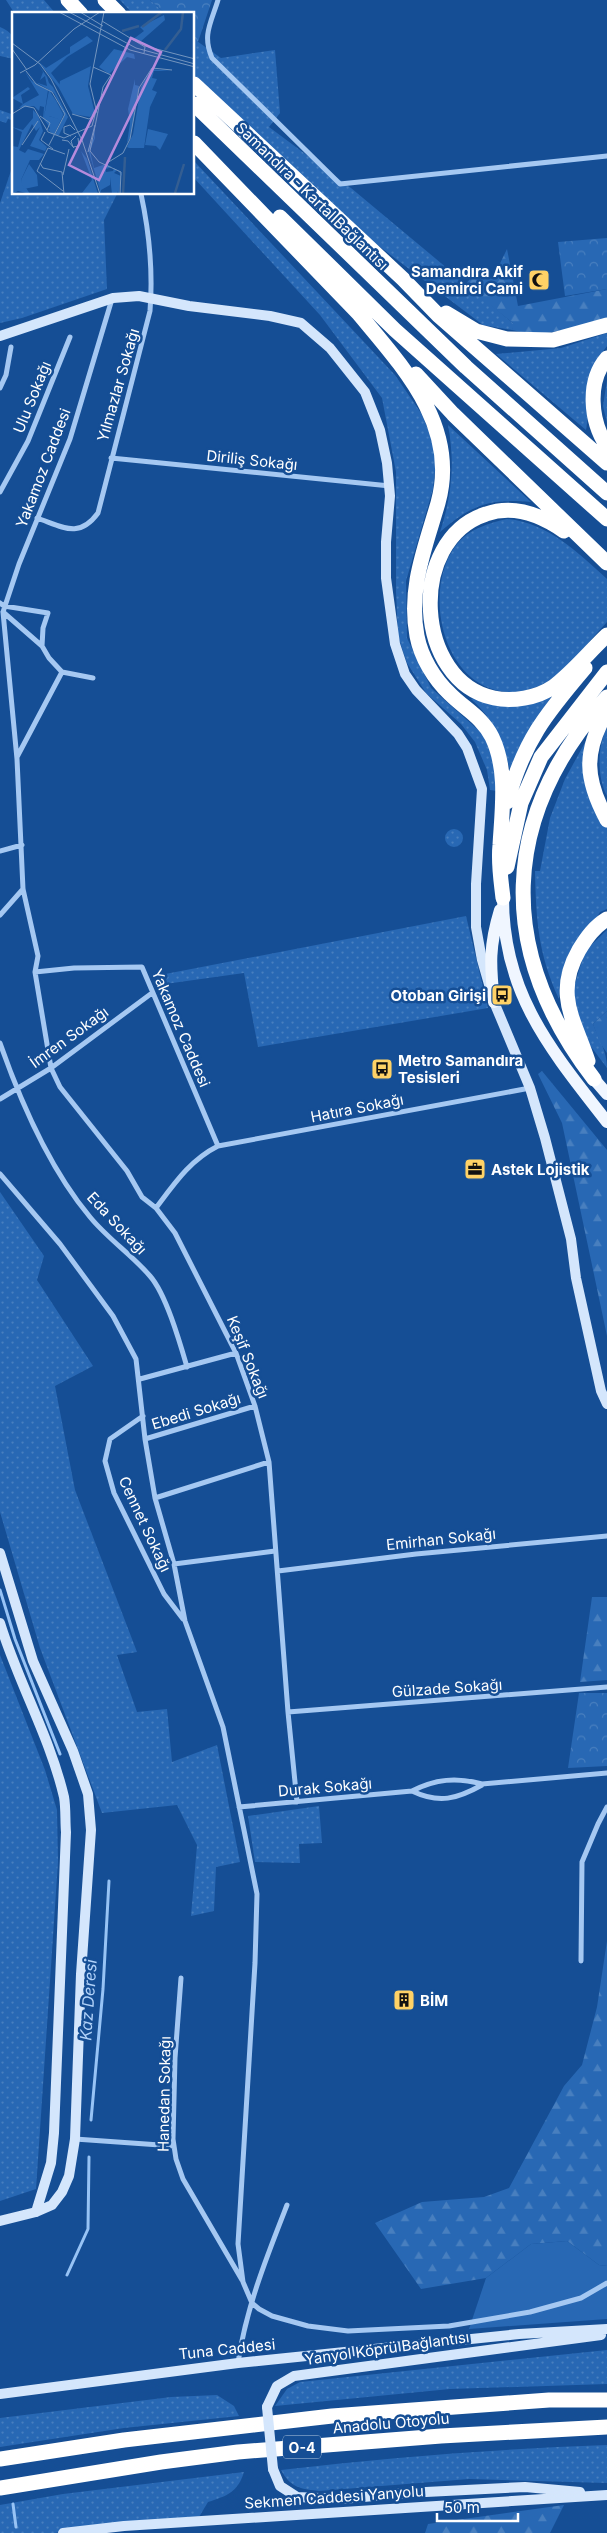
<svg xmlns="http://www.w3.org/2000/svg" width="607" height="2533" viewBox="0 0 607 2533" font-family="Inter,sans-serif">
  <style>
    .grass { fill: url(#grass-dots) }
    .forest { fill: url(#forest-firs) }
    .park { fill: url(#park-crowns) }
    .pitch { fill: #2868b4 }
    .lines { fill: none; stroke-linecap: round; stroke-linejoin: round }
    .stream { stroke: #97c3f5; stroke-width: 3 }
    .street { stroke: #a5c8f2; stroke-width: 5 }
    .secondary { stroke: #d4e6fc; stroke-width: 10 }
    .primary { stroke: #f0f6ff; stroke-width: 12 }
    .highway { stroke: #fff; stroke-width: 15 }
    .secondary-bridge { stroke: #d4e6fc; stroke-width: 10 }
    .labels { text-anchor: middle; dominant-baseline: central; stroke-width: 5; stroke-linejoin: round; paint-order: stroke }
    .shield { fill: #154e95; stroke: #b9cadf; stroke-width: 1 }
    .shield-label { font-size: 14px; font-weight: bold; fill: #fff }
    .street-label { font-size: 15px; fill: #fff; stroke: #154e95 }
    .poi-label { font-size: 15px; font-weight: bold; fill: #fff; stroke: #154e95; text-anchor: start }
    .water-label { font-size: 16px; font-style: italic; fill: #b1d2f9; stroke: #154e95 }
    .inset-river { fill: none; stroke: #345e92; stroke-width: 2.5 }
    .inset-road { fill: none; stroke: #7395bf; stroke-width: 1 }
    .view { fill: #b68bdc; fill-opacity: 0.15; stroke: #b68bdc; stroke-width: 2.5 }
    .inset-edge { fill: none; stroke: #fff; stroke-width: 2.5 }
  </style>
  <defs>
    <pattern id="grass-dots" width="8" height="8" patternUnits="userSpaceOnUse" patternTransform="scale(1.25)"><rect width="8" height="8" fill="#2868b4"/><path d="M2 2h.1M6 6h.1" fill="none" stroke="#487fbf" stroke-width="1.8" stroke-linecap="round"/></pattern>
    <pattern id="forest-firs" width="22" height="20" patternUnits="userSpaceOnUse" patternTransform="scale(1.25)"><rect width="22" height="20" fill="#2868b4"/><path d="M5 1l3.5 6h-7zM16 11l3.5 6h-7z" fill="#487fbf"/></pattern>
    <pattern id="park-crowns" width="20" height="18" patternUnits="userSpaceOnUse" patternTransform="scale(1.25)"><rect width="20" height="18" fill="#2868b4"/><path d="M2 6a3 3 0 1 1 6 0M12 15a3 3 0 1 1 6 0" fill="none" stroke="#487fbf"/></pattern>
  </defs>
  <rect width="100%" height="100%" fill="#154e95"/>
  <path class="grass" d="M6 0H44L56 14H15Z
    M120 0H150L166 14H133Z
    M0 27C18 35 14 42 14 59L0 56Z
    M194 39 221 58 275 50 280 113 269 127 351 188 514 324 512 330 483 325 363 234 194 78Z
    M0 110 14 115 12 120 8 119 6 123 0 121Z
    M194 161 395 375 421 413 437 450 433 489 406 581 407 638 431 688 485 736 497 771V791L490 790 487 770 475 742 461 724 426 693 407 663 398 636 396 592V472L382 398 320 315 194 178Z
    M14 162V194H117L104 220 107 289 22 318 0 323V203Z
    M607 333V346L596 361 586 430 496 354 561 348Z
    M607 380V423L603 406Z
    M448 425 531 502C490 498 471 505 440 532 452 495 455 463 448 425Z
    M507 519C548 523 577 552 607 579V622C589 641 572 664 551 679 540 687 522 693 508 692 442 688 421 589 457 544 469 529 489 523 507 519Z
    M551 697 541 712 511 774C503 741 496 722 471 699L474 698C506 709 519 708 551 697Z
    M607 728V796C597 778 597 746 607 728Z
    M588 737 607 826V909L600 912 561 976 559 999C538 954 536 919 535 871H540L550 818 565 779Z
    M445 838a9 9 0 1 1 18 0a9 9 0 1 1-18 0Z
    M466 916 488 1008 258 1047 244 973 158 985 155 976Z
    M607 930V1011L593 1024C599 1040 607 1051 607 1068L583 1036 573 990 585 951Z
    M0 1192 44 1256 37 1280 93 1366 55 1386 75 1490 137 1652 117 1655 137 1712 167 1709 172 1762 217 1745 240 1862 216 1867 214 1911 191 1916 197 1845 177 1805 102 1813 40 1648 0 1512Z
    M0 1655 45 1770 57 1810 58 1862 36 2189 0 2201Z
    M319 1806 322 1843 299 1844 300 1863 255 1862 248 1816Z
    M607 2350V2384L450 2389 275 2406 287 2389 300 2382Z
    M217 2395 234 2406 239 2416 124 2428 0 2447V2418L171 2397Z
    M607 2445V2483L469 2479 319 2491C300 2489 290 2487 281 2470 389 2457 498 2449 607 2445Z
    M244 2472C238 2492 227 2496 208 2502L199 2517 54 2533H0V2505L63 2494Z"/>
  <path class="forest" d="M507 249 518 306 607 289V320L591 325 535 335 512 330 513 323 465 285 478 269 493 278Z
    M607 1011V1053L600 1043 593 1024Z
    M542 1071 607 1150V1336L562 1123 538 1074Z
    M592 1597H607V1680L580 1682Z
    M607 1941V2266L599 2265 567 2241 531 2244 486 2278 421 2289 375 2223 422 2202 484 2197 509 2188 564 2086 582 2065 597 2007Z
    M564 2505 550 2533H425L428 2524Z"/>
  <path class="park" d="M150 0H212L198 42 194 39V14H166Z
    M607 238V289L565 296 558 242Z
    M579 1693H607V1766L568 1768Z"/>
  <path class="pitch" d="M567 2241 599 2265 607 2266V2319L469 2329 486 2278 531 2244Z"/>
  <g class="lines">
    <path class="stream" d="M0 1590 15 1639 60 1754
      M91 2120 103 1989 109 1881
      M67 2275 88 2229 89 2157
      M13 2504 16 2527"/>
    <path class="street" d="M218 0C211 23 202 35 212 58L340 184 607 156
      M112 299 70 439 19 564 3 612 17 759 23 889 38 956 35 972 74 968 142 967 218 1146
      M0 388 6 375 11 347
      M111 458 390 486
      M0 492 28 441 70 337
      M37 518C63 527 79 539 98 513L150 311C153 273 149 231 141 194
      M0 603 4 606 48 613 43 628 42 646
      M3 612 42 646 49 658 62 672 93 678
      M17 757 62 672
      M0 851 22 845
      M0 915 23 889
      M35 972 51 1068 60 1087 127 1171 142 1197 156 1208 175 1233 236 1353 255 1406 269 1462 288 1712 297 1802
      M0 1043C21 1103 49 1168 90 1217 108 1239 132 1255 150 1276 166 1294 180 1343 187 1367
      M0 1099 51 1068 152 993
      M0 1174 60 1244 113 1316 136 1359 145 1439 155 1498 174 1564 185 1621 223 1727 257 1894 255 1963 238 2244 243 2282 252 2303 259 2309 272 2316 308 2326 348 2331 449 2326 530 2312 581 2298 607 2283
      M156 1208C174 1184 190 1160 218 1146L530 1088
      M140 1379 236 1353
      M143 1416 110 1439 105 1461 114 1493 164 1594 183 1619
      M145 1439 255 1406
      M155 1498 269 1462
      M174 1564 275 1551
      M278 1571 416 1554 607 1536
      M288 1712 607 1687
      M412 1791C439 1804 457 1799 482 1785
      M239 1807 412 1791C436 1779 456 1777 482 1784L607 1773
      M581 1961 582 1862 598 1824 607 1807
      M181 1978 175 2058 173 2139 176 2159 183 2179 242 2280
      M75 2139 174 2146
      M238 2363C246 2308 267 2256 287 2205"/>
    <path class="secondary" d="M0 336 113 298 139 296 189 306 270 316 301 323 330 348 365 392 380 430 387 463 390 496 386 542V578L395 644 405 674 416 690 458 734 467 748 482 789 476 884V927L482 960 494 1002 530 1088 545 1138 571 1239 576 1278 601 1391 607 1404
      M0 1553 33 1661 73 1751 88 1794 91 1830 81 1974 75 2139 69 2176 62 2192 52 2205 36 2212 0 2221
      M0 1623C18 1682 50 1737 64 1797 66 1808 65 1821 66 1832L54 2133 51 2163 36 2212
      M0 2394 238 2363 519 2334 607 2329
      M267 2407 277 2386 294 2376 601 2335
      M273 2469 280 2486 297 2497 342 2499 406 2493 525 2487 580 2492
      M63 2533 124 2526 607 2495"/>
    <path class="primary" d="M503 898C503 994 551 1050 607 1122
      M494 1002C490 965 489 946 500 910
      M594 1079 607 1094"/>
    <path class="highway" d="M68 0 81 14
      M105 0 119 14
      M194 84 403 279 438 315 607 463
      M194 104 466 367 607 493
      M194 143 361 316
      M280 217 395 330 607 519
      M354 308C400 364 460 424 438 503 425 548 408 588 417 636 421 657 434 679 450 694 465 709 482 717 492 737 508 770 502 810 500 845 498 863 501 880 503 898
      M446 313 476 331 507 339 553 340 607 325
      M607 358C587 381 590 421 607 446
      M416 374 453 414 607 563
      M564 531C541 515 514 504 486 514 406 540 415 682 494 698 512 702 537 698 553 687 572 673 589 652 607 635
      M607 711C583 752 585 779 607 820
      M507 802C524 741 545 715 585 668
      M507 867 521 803 541 757 607 672
      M588 1061C574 1019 554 994 579 950 587 937 594 927 607 919
      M594 1079C496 951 499 818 607 697
      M0 2459 124 2440 332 2416 549 2400H607
      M0 2488 161 2462 238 2452 441 2436 607 2427"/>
    <path class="secondary-bridge" d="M267 2407 273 2469"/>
  </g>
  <defs>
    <g id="mosque-square" transform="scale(1.125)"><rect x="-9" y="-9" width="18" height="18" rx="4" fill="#ffd266" stroke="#154e95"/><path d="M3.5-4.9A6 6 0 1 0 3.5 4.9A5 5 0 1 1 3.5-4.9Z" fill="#111"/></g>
    <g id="bus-square" transform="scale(1.125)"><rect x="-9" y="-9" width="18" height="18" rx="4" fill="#ffd266" stroke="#154e95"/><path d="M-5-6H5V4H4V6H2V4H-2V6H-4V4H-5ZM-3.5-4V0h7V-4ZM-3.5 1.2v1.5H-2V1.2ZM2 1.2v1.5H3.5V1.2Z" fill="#111"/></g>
    <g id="office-square" transform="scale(1.125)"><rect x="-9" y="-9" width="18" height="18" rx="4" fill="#ffd266" stroke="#154e95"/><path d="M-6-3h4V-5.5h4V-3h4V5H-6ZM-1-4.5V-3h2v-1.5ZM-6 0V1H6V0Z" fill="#111"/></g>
    <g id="building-square" transform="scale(1.125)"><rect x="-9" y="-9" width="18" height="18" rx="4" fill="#ffd266" stroke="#154e95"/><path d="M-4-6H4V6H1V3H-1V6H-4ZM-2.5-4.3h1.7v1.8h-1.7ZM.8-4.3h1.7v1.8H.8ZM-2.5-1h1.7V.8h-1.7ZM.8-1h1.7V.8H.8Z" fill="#111"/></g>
  </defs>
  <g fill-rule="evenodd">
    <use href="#mosque-square" x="539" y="280"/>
    <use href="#bus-square" x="502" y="995"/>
    <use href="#bus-square" x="382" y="1069"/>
    <use href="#office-square" x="475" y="1169"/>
    <use href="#building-square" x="404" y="2000"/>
  </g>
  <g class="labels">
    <rect class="shield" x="283" y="2435.5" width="38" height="23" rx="4"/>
    <g class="shield-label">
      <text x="302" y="2447">O-4</text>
    </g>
    <g class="street-label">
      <text transform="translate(312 196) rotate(44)">Samandıra - Kartal Bağlantısı</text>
      <text transform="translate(118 385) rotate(-74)">Yılmazlar Sokağı</text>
      <text transform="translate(32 397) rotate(-68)">Ulu Sokağı</text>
      <text transform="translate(252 460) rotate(6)">Diriliş Sokağı</text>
      <text transform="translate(43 468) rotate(-69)">Yakamoz Caddesi</text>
      <text transform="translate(181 1028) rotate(67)">Yakamoz Caddesi</text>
      <text transform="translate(69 1037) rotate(-36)">İmren Sokağı</text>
      <text transform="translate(357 1108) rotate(-11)">Hatıra Sokağı</text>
      <text transform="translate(117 1223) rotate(47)">Eda Sokağı</text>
      <text transform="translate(248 1357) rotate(68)">Keşif Sokağı</text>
      <text transform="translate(196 1411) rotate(-17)">Ebedi Sokağı</text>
      <text transform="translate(145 1524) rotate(65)">Cennet Sokağı</text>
      <text transform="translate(441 1539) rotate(-6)">Emirhan Sokağı</text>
      <text transform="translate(447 1688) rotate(-4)">Gülzade Sokağı</text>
      <text transform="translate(325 1787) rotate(-5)">Durak Sokağı</text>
      <text transform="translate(164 2094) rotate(-89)">Hanedan Sokağı</text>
      <text transform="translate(387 2348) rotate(-8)">Yanyol Köprü Bağlantısı</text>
      <text transform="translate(227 2349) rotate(-6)">Tuna Caddesi</text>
      <text transform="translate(391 2423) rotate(-5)">Anadolu Otoyolu</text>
      <text transform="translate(334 2497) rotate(-4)">Sekmen Caddesi Yanyolu</text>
    </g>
    <g class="poi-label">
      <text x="523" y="271" text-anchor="end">Samandıra Akif<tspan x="523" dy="17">Demirci Cami</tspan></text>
      <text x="486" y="995" text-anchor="end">Otoban Girişi</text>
      <text x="398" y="1060">Metro Samandıra<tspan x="398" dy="17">Tesisleri</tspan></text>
      <text x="491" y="1169">Astek Lojistik</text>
      <text x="420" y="2000">BİM</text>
    </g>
    <g class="water-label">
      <text transform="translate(88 2000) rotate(-86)">Kaz Deresi</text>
    </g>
  </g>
  <g transform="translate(12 12)">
    <rect width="182" height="182" fill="#154e95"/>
    <path d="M75 24 81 29 55 45 39 61 48 73 47 76 27 50 34 56 58 41V35ZM26 52 35 65 37 71 41 75 56 105 47 123H43L53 102 42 81 22 69 16 59 23 70 35 74 33 64 28 68 31 60ZM139 57 158 59H142L140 66 145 67 140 78 145 80 138 95 132 136H117L115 135 121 122 129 75ZM13 60 9 61 13 60 20 69 36 78 32 105 37 78 52 101 42 123 36 118 38 116 31 106 32 95 28 94 27 99 22 94 7 96 11 92 0 86 16 75 18 77 9 83 11 92 27 83ZM45 90 51 101 48 107 37 104V94ZM123 67V73L127 74 118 126 115 131 118 111 116 97ZM21 98 26 103 31 119 27 128 35 135 33 139 18 134 28 115 24 119 20 112 7 138 13 141 16 137 32 142 27 148H18L9 168 18 182 6 179 0 182V134L6 135 10 120 0 115 11 118 21 106ZM82 116 83 126 78 139 82 156 94 152 100 155 94 157V160L101 159 102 156 109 160 110 164 105 158 102 161 109 164 107 182 105 179 106 182H100L98 165V173L89 178V182L76 137 82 126ZM136 117 156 122 148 138 144 134 133 133ZM69 139 75 147 86 182 70 181 80 168Z" fill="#2868b4" fill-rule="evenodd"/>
    <path d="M152 3 153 8 128 30 120 28 132 19 128 15ZM102 37 122 42 123 47 115 45 97 62 87 55ZM79 54 76 74 83 101 78 105 61 102 47 76 48 69ZM44 89 51 102 49 108 37 104V92Z" fill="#2868b4"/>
    <path d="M17 152 25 163 26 174 12 177 9 168Z" fill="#2868b4"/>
    <path class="inset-river" d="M130 15 150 0M110 19 127 14M153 38 169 17 171 0M163 181 172 152M111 182 113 145"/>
    <path class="inset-road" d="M47 0 118 38 183 55M57 0 124 36 183 52M68 0 91 14M90 9 133 35 132 41M0 31 28 52 39 67 70 128 88 182M133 34 183 47M0 37 15 58M81 55 99 63M140 56 160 58M14 59 24 72 40 80 53 102 37 133M8 61 23 53 62 17 88 0M99 63 91 75 78 139 87 150 109 160 108 182M85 101 78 72 92 0M0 102 13 94 22 96 36 120 52 126 80 114 84 99M60 102 77 107 83 103M28 104 38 111 35 118M33 120 29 128 41 137M59 124 52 121V115L58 113 63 118M64 124 59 129 61 135 67 134 66 126M50 128 56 129 62 136M10 133 26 109M76 140 83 113M28 151 31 156 50 160 52 182M95 151 111 141 118 127 127 76 140 56M51 163 57 137M51 179 25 159 36 136 53 142"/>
    <path class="view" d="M119 26 149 40 87 168 57 153Z"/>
    <rect width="182" height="182" class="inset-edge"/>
  </g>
  <path d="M437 2513v8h81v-8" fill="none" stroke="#ffffff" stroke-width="2.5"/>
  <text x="444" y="2513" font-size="15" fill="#ffffff" stroke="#154e95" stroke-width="4" paint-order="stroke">50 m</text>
</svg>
